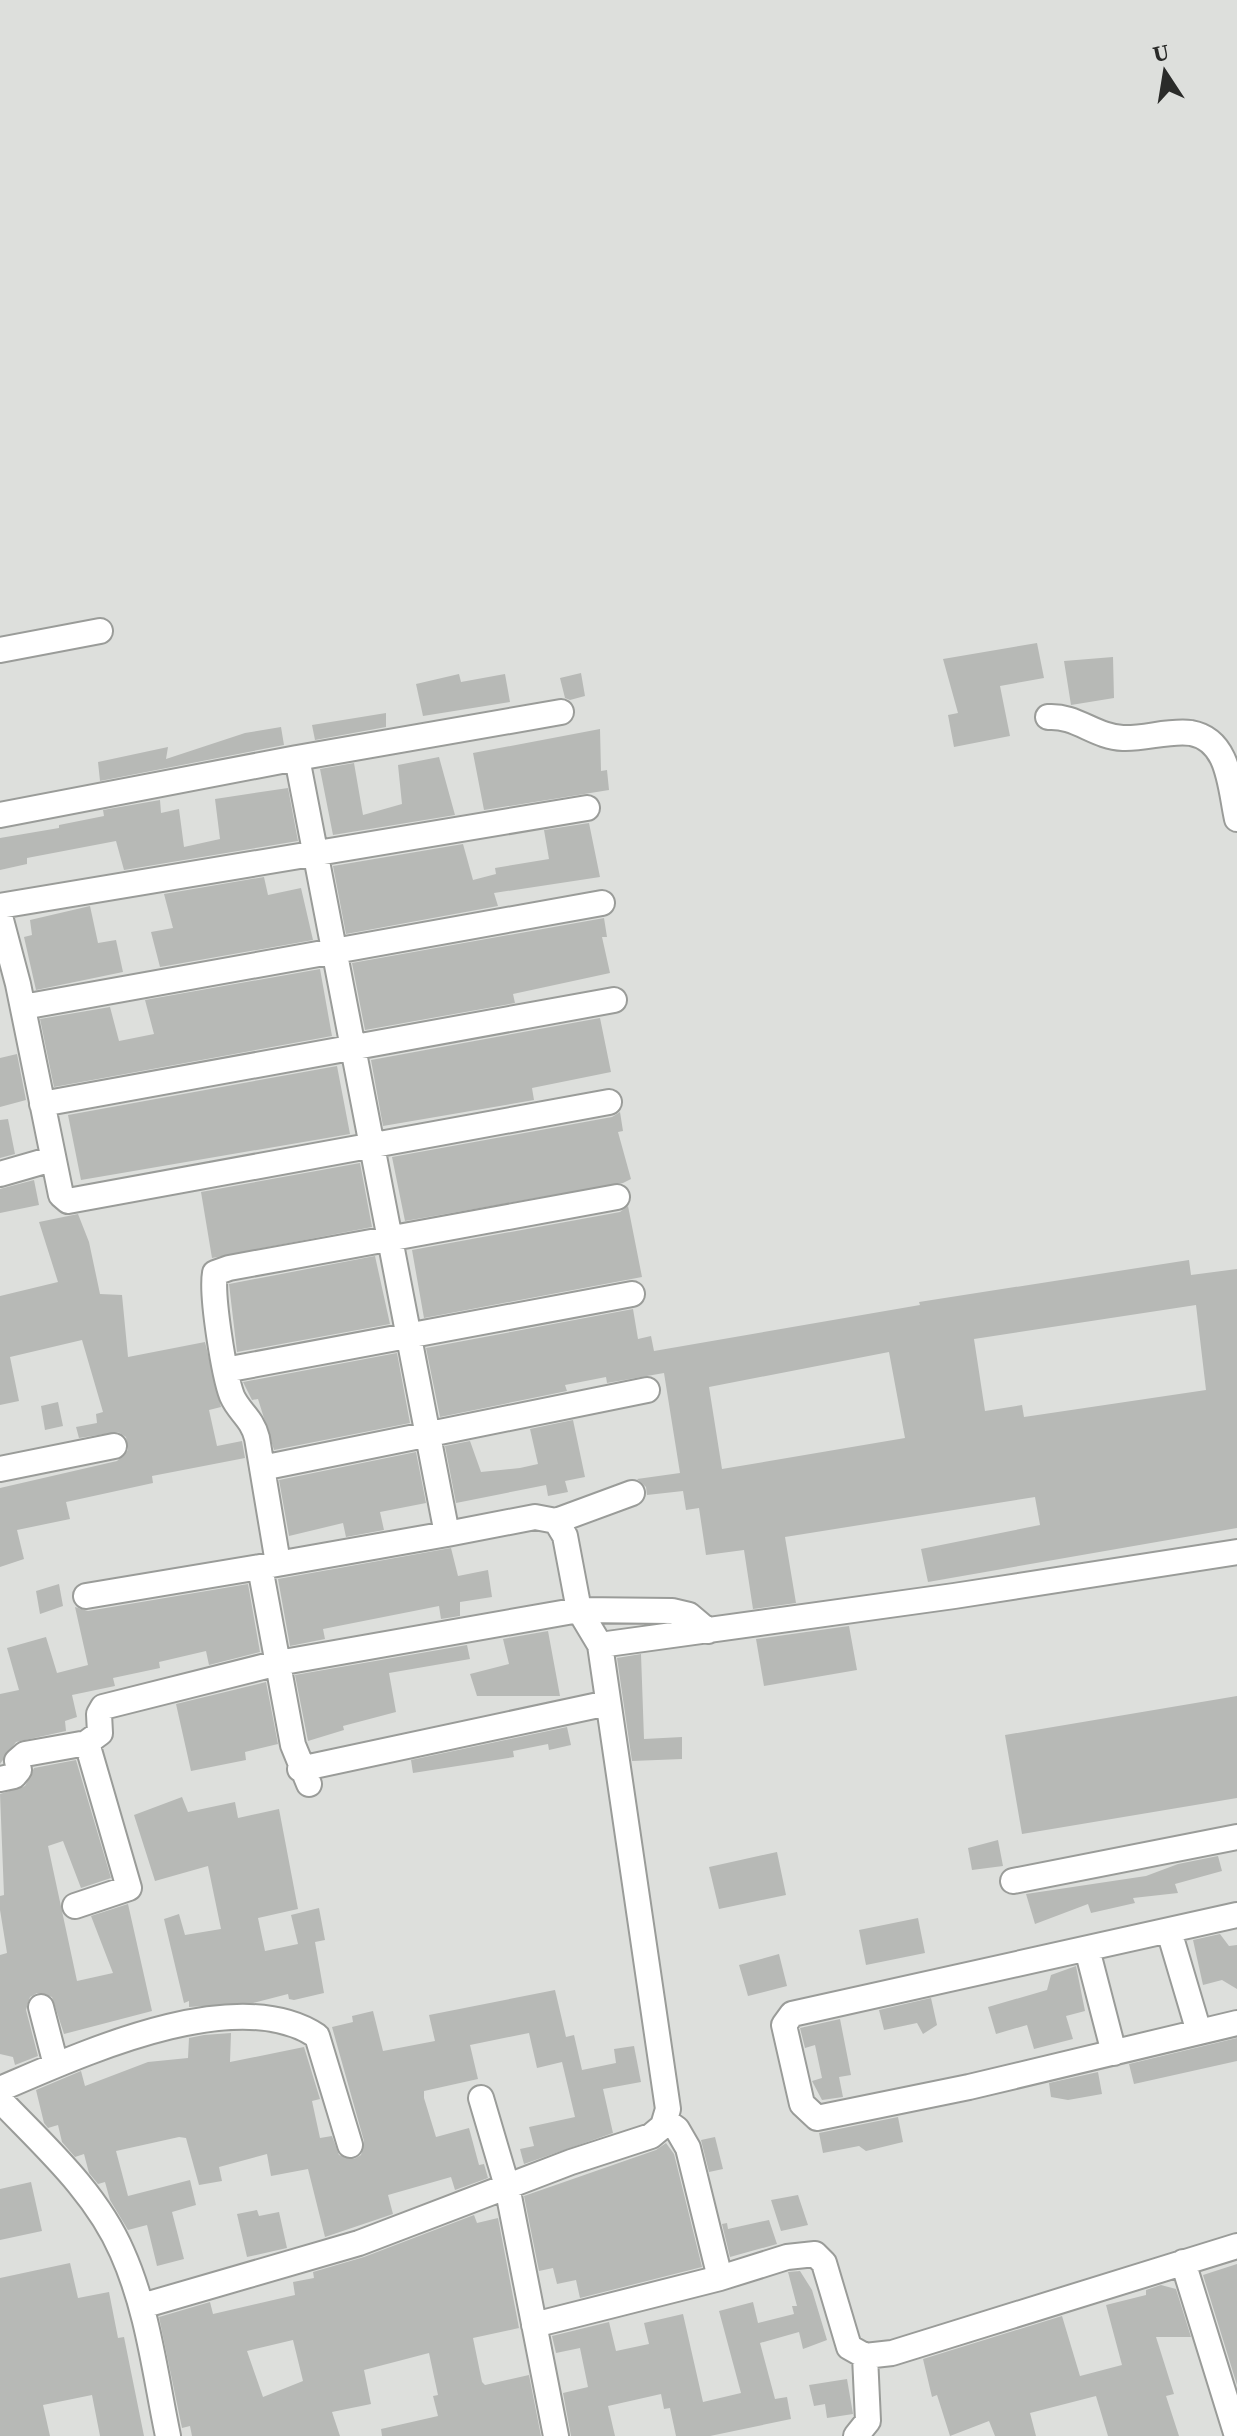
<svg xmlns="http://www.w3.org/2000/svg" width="1237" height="2436" viewBox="0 0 1237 2436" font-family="'Source Serif 4',serif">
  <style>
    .building { fill: #b7b9b6; fill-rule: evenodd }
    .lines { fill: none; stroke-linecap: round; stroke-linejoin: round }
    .minor-casing { stroke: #9a9c99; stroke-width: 28 }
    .minor { stroke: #fff; stroke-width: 24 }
  </style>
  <rect width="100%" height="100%" fill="#dddfdc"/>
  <path class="building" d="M1037 643 1044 678 1000 686 1010 736 954 747 948 715 958 713 943 659Z
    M1113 657 1114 698 1071 705 1064 661Z
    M581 673 585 696 570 700 565 698 560 678Z
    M459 674 461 682 505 674 510 702 423 716 416 684Z
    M386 713V727L315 740 312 725Z
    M281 727 284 745 100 781 98 762 168 747 166 759 245 733Z
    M600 729 601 771 607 770 609 790 484 810 473 753Z
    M439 757 455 815 333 835 320 769 354 763 363 815 402 804 398 765Z
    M288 788 298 841 124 870 116 841 27 858V864L0 870V838L59 828V825L104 816 103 810 160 800 161 813 179 809 184 847 220 839 215 799Z
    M589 823 600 877 494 893 498 906 346 934 333 866 463 844 473 880 496 874 495 868 549 859 544 830Z
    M264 877 268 895 301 888 313 940 160 967 151 932 173 928 164 894Z
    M90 906 98 943 116 940 123 972 36 990 24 937 32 935 30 920Z
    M604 918 607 937H602L610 973 513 994 515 1003 365 1030 352 963Z
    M320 969 332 1036 54 1087 40 1019 110 1007 119 1041 154 1034 145 1000Z
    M600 1018 611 1072 532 1088 534 1100 383 1126 371 1060Z
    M17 1054 26 1100 0 1107V1058Z
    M337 1066 350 1134 81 1180 68 1115Z
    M620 1112 623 1131 618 1132 631 1179 623 1183 405 1221 392 1157 612 1117Z
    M8 1119 15 1154 0 1158V1120Z
    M360 1163 372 1227 212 1258 201 1192Z
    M34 1180 39 1205 0 1213V1189Z
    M628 1206 642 1277 424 1318 412 1250 620 1212Z
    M78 1214 89 1242 100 1294 122 1295 128 1357 205 1342 221 1407 209 1410 217 1446 242 1441 245 1458 152 1476 153 1483 66 1502 70 1519 17 1530 24 1559 0 1567V1488L117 1461 128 1450 126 1437 118 1432 79 1438 76 1427 97 1423 96 1414 103 1412 82 1340 10 1357 19 1401 0 1405V1296L58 1282 39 1222Z
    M375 1256 390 1324 237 1352 229 1284Z
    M1189 1260 1191 1275 1237 1269V1528L928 1582 921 1549 1040 1525 1035 1497 785 1537 796 1603 753 1609 744 1550 706 1555 699 1508 686 1510 683 1491 647 1495 646 1487 637 1479 680 1473 664 1373 607 1383 606 1377 565 1385 567 1391 440 1417 426 1348 633 1309 638 1339 651 1336 654 1351 920 1305 919 1302ZM1196 1305 1206 1390 1024 1417 1022 1405 985 1411 974 1339ZM889 1352 905 1438 722 1469 709 1387Z
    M397 1353 410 1423 274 1450 258 1399 252 1400 243 1382Z
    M58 1402 63 1426 45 1430 41 1406Z
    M573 1420 585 1477 565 1481 568 1492 548 1496 546 1485 456 1503 445 1446 470 1441 481 1472 520 1468 538 1464 530 1429Z
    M416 1452 426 1503 380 1512 384 1530 346 1537 343 1523 289 1536 279 1480Z
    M451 1548 458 1576 488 1570 492 1597 460 1602V1616L441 1619 439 1606 323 1629 325 1639 290 1646 278 1579Z
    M59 1584 63 1606 40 1614 36 1591Z
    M248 1584 260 1652 209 1665 206 1651 159 1662 160 1668 113 1678 115 1686 72 1695 77 1717 65 1721 66 1731 16 1742 0 1764V1694L19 1690 7 1648 46 1637 57 1673 88 1665 75 1607 88 1611Z
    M849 1626 857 1670 764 1686 756 1639Z
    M548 1631 560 1696H477L470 1674 509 1664 503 1639Z
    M467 1645 470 1659 389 1673 396 1712 343 1726 344 1730 308 1741 295 1675Z
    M641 1654 644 1739 682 1737V1759L632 1761 617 1658Z
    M266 1682 278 1744 245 1752 246 1760 191 1771 176 1704Z
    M1237 1696V1798L1022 1834 1005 1735Z
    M567 1727 571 1745 549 1750 548 1744 513 1751 514 1757 413 1773 411 1760Z
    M76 1760 111 1878 81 1888 63 1841 48 1846 77 1981 113 1973 91 1916 128 1904 152 2011 64 2034 52 1997 37 1993 30 1997 26 2010 38 2056 15 2065 13 2057 0 2054V1955L7 1953 0 1910V1896L4 1895 0 1794 25 1786 34 1768Z
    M182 1797 188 1812 235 1802 238 1818 279 1809 298 1909 258 1918 265 1951 298 1944 291 1915 319 1908 325 1940 315 1942 324 1993 294 2000 289 1999 288 1994 253 2003 189 2007V2001L184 2003 164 1919 179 1914 185 1935 221 1929 208 1866 155 1881 134 1815Z
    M998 1840 1003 1866 972 1870 968 1848Z
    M777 1852 786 1895 719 1909 709 1867Z
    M1218 1856 1222 1871 1175 1884 1178 1893 1133 1898 1135 1903 1091 1913 1088 1904 1035 1924 1026 1894 1146 1876 1178 1864Z
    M918 1918 925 1953 866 1965 859 1930Z
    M1220 1934 1229 1946 1237 1945V1989L1222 1980 1203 1985 1193 1940Z
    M779 1954 787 1986 748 1996 739 1965Z
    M1076 1966 1085 2011 1066 2016 1073 2039 1034 2049 1027 2025 996 2034 988 2007 1047 1990 1051 1975Z
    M555 1990 566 2037 574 2035 582 2070 616 2063 614 2049 634 2046 641 2082 603 2089 613 2133 524 2164 520 2149 534 2146 529 2127 575 2117 562 2062 537 2068 529 2033 470 2045 478 2079 424 2091V2098L436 2137 469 2128 479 2165 484 2164 488 2178 455 2190 451 2177 388 2195 393 2214 325 2237 308 2169 271 2176 267 2154 219 2167 222 2181 199 2185 186 2138 179 2137 116 2151 128 2196 190 2180 196 2205 172 2212 184 2259 157 2266 147 2225 128 2230 110 2200 105 2182 98 2184 89 2173 84 2154 75 2157 62 2142 58 2125 48 2128 44 2123 36 2090 81 2071 85 2086 148 2062 188 2058 189 2038 204 2035 231 2033 230 2062 304 2047 320 2099 312 2101 320 2138 332 2136 339 2155 354 2159 361 2155 364 2141 332 2027 353 2022 352 2016 373 2011 383 2051 435 2041 429 2015Z
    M931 1998 937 2025 923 2034 917 2023 884 2030 879 2010Z
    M840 2019 851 2075 839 2077 843 2097 822 2100 812 2081 822 2078 815 2045 805 2048 800 2028Z
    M1237 2038V2061L1134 2084 1129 2064Z
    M1098 2072 1102 2094 1068 2100 1051 2097 1049 2083Z
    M898 2117 903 2142 866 2151 859 2146 823 2153 819 2133Z
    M715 2137 723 2169 709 2172 701 2140Z
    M666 2143 674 2154 702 2267 580 2298 576 2280 557 2284 553 2268 539 2271 524 2196 656 2150Z
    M31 2182 42 2231 0 2240V2189Z
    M798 2195 808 2225 781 2231 771 2200Z
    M257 2210 259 2216 279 2212 287 2248 247 2257 237 2214Z
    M474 2215 477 2223 498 2218 519 2328 473 2338 482 2382 485 2385 529 2375 541 2436H382L381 2429 438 2416 433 2396 438 2395 429 2353 364 2370 371 2404 332 2412 340 2436H192L190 2426 182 2428 159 2317 210 2302 213 2314 295 2295 293 2282 314 2278 313 2272 364 2257ZM293 2340 303 2381 263 2397 247 2351Z
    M769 2220 777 2244 730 2257 722 2224 727 2223 728 2229Z
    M70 2263 78 2298 109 2292 118 2338 124 2337 144 2436H100L92 2395 43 2405 50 2436H0V2278Z
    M1237 2264V2385L1203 2275Z
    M800 2271 812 2290 827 2340 803 2349 799 2332 760 2343 775 2399 787 2397 791 2419 710 2436H676L670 2408 664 2409 661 2394 608 2406 615 2436H571L563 2393 588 2387 580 2348 556 2353 552 2336 609 2322 616 2351 649 2344 644 2323 683 2314 703 2402 741 2393 719 2311 753 2302 758 2323 794 2314 792 2306H797L788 2272Z
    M1161 2285 1176 2289 1191 2337H1156L1174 2394 1166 2396 1179 2436H1108L1096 2396 1030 2413 1036 2436H995L989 2421 950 2436 937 2395 932 2397 923 2359 1062 2316 1080 2376 1122 2365 1106 2305 1146 2295V2290Z
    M847 2379 853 2414 827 2418 825 2404 814 2406 809 2385Z"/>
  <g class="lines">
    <g class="minor-casing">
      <path id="minor" d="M0 650 100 631
        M1048 717C1076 715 1095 737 1123 738 1145 739 1169 730 1191 733 1230 740 1230 788 1237 819
        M297 758 561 712
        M0 815 297 758 447 1534 260 1567 293 1745 309 1784
        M0 906 587 808
        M0 916 18 984 61 1195 68 1201 609 1102
        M23 1007 602 903
        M42 1104 614 1000
        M0 1174 52 1159
        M225 1370 632 1294
        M262 1468 647 1390
        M0 1469 114 1446
        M556 1521 632 1493
        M447 1534 535 1517 556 1521 565 1536 579 1610 600 1645 954 1596 1237 1552
        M278 1563 257 1438C252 1418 239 1412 232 1396 224 1375 211 1295 215 1273L229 1268 617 1197
        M86 1596 260 1567
        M85 1744 100 1733 99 1714 103 1707 278 1663 579 1610 672 1611 689 1615 708 1631
        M300 1769 608 1703
        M0 1779 14 1776 19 1770 17 1761 25 1754 81 1744 89 1750 129 1888 75 1906
        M1013 1881 1237 1837
        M1237 1915 792 2014 784 2025 802 2104 817 2118 969 2087 1237 2023
        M1169 1931 1199 2032
        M1087 1949 1114 2053
        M41 2007 56 2065
        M0 2089C80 2055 236 1982 317 2036L350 2145
        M481 2098 507 2186 556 2436
        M0 2100C44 2146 96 2192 122 2252 148 2310 155 2374 168 2436
        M666 2121 677 2129 688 2148 720 2278 787 2257 815 2254 824 2263 849 2347 865 2356 892 2353 1237 2246
        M1183 2262 1237 2436
        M142 2306 359 2243 571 2162 651 2136 663 2126 668 2109 600 1645
        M534 2325 720 2278
        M856 2436 868 2421 865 2356"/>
    </g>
    <use href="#minor" class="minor"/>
  </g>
  <g transform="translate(1165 72) rotate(348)" stroke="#dddfdc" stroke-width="6" paint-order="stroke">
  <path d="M0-6L14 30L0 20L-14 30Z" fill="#2a2b29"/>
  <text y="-12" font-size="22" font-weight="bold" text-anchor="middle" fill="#2a2b29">U</text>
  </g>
</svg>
